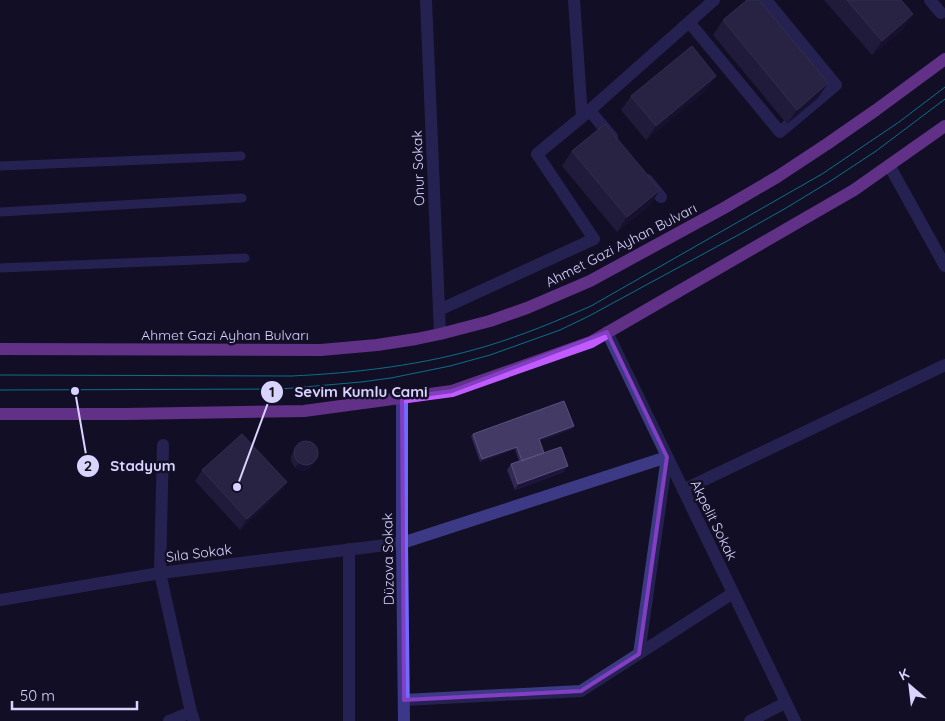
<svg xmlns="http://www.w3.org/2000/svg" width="945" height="721" viewBox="0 0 945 721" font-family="Quicksand,sans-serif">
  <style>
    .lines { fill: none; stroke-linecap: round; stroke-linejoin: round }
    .lane { stroke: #3d3a85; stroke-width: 9 }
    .street { stroke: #3d3a85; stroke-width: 12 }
    .secondary { stroke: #6f6bff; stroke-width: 12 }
    .primary { stroke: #c25bff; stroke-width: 12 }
    .tram { stroke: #00e5ff; stroke-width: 1 }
    .wall { fill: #312854 }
    .shaded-wall { fill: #1d163a }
    .building { fill: #433a66; stroke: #5a527e }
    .marked { fill: none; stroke: #843dc5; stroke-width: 4; stroke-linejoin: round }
    .labels { text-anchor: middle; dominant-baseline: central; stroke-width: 5; stroke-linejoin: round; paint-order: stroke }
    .street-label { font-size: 14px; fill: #d9d4ff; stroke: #130f26 }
    .leader { fill: none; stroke: #d9d4ff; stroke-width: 2 }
    .callout-dot { fill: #d9d4ff; stroke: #130f26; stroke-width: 2 }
    .mark-label { font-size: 15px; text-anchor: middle; font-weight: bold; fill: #111 }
    .callout-label { font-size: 15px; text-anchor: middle; font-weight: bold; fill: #d9d4ff; stroke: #130f26; stroke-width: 5; stroke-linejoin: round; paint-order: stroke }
  </style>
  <rect width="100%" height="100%" fill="#130f26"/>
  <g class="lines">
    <path class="lane" d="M0 166 241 156
      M0 212 242 198
      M0 268 245 258"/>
    <path class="street" d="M426 0 440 334
      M574 0 582 117
      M930 0 941 13
      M689 22 780 132 836 85 766 0
      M589 110 612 137
      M889 165 945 266
      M647 180 661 197
      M439 310 594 239 537 154 582 117 714 0
      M607 332 795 721
      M163 445 160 573 191 712 194 721
      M683 490 945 365
      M0 600 160 573 402 543 667 457 639 654
      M404 700 581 691 733 593
      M169 721 191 712
      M349 721V549
      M750 721 785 703"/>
    <path class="secondary" d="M402 398V543L404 721"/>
    <path class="primary" d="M0 349 321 350 377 345 416 339 440 334 490 321 527 308 590 281 724 208 777 177 827 144 876 110 945 59
      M0 414H125L304 411 452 391 591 342 854 190 945 126"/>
    <path class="tram" d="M0 375 291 376C357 373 424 365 487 346 523 335 557 321 591 306L822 174 899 122 945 87
      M0 390 281 389 361 382 391 378 450 366 490 355 560 330 589 316 740 234 786 208 832 180 876 151 945 99"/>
  </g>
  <path class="wall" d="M824 0H901L903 29 872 55Z
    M723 20 828 83 818 98 787 124 713 35Z
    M716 76 706 90 646 140 621 110 631 96Z
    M572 151 660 190 650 205 617 232 562 166Z
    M572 429 539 441 544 453 564 472 515 490 507 470 511 464 519 461 515 449 480 462 471 436 473 434Z
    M297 445 316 460 312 466 308 469 303 471 295 468 291 461V456Z
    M202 470 280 492 240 530 195 481Z"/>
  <path class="shaded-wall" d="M913 14 903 29 872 55 882 41Z
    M716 76 706 90 646 140 656 126Z
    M828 83 818 98 787 124 797 110Z
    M660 190 650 205 617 232 627 217Z
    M574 426 572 429 537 442 539 439Z
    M517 447 515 449 480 462 482 459Z
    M316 460 312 466 308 469 303 471 295 468 299 463Z
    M568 466 564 472 515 490 518 484Z
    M287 482 280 492 240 530 247 519Z"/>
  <path class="building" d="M747 0H759L828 83 797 110 723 20Z
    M847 0H901L913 14 882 41Z
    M692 46 716 76 656 126 631 96Z
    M605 124 660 190 627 217 572 151Z
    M564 401 574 426 539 439 544 453 522 461 517 447 482 459 473 434Z
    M242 434 287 482 247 519 202 470Z
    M294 453a12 12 0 1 1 24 0a12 12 0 1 1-24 0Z
    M561 447 568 466 518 484 511 464Z"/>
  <path d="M0 0H945V721H0ZM607 332 667 457 639 654 581 691 404 700 402 398 452 391Z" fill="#130f26" fill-opacity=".55" fill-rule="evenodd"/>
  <path class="marked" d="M607 332 667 457 639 654 581 691 404 700 402 398 452 391Z"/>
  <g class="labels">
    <g class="street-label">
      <text transform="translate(418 168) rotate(-92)">Onur Sokak</text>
      <text transform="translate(621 245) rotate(-27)">Ahmet Gazi Ayhan Bulvarı</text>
      <text x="225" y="335">Ahmet Gazi Ayhan Bulvarı</text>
      <text transform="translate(714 520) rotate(64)">Akpelit Sokak</text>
      <text transform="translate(199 553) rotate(-7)">Sıla Sokak</text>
      <text transform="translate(388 559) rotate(-91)">Düzova Sokak</text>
    </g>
  </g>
  <path class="leader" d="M237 487L272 392M75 391L88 466"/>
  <g class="callout-dot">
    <circle cx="237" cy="487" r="5"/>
    <circle cx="75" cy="391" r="5"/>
    <circle cx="272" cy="392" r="12"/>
    <circle cx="88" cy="466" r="12"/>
  </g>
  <g class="mark-label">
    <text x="272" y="397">1</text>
    <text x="88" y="471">2</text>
  </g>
  <g class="callout-label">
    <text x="361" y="397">Sevim Kumlu Cami</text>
    <text x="143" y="471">Stadyum</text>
  </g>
  <g transform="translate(910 686) rotate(332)" stroke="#130f26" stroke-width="4" paint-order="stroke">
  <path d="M0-4L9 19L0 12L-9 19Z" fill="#d9d4ff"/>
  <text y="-8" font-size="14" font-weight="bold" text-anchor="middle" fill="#d9d4ff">K</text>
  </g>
  <path d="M12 701v8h125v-8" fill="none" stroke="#d9d4ff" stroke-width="2.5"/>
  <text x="20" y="701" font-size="15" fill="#d9d4ff" stroke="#130f26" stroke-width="4" paint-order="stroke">50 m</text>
</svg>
